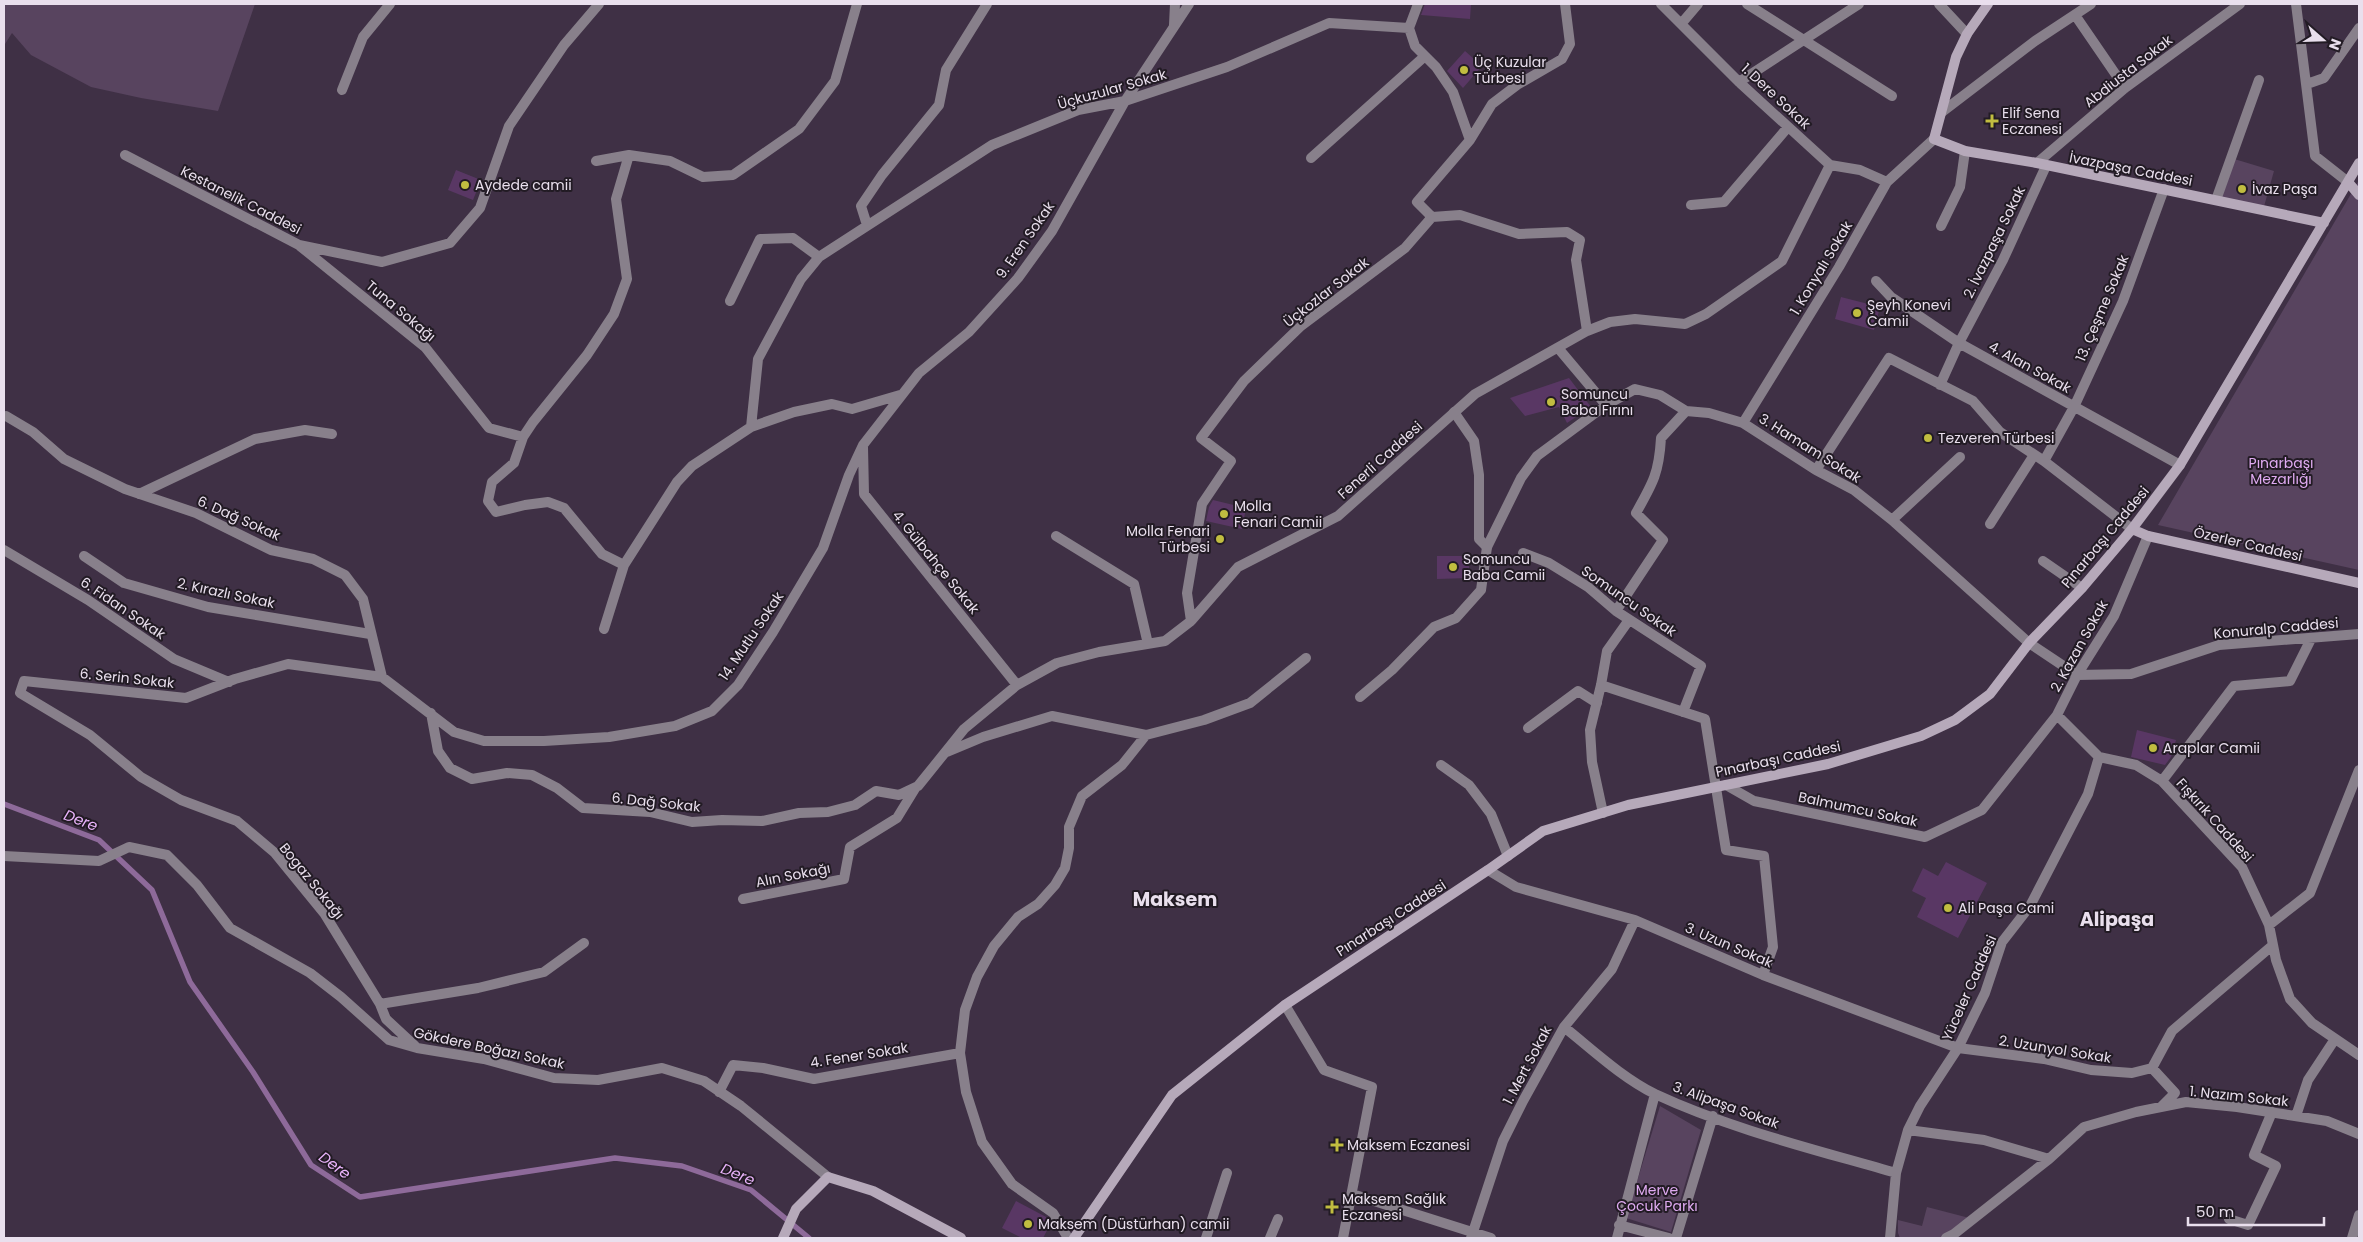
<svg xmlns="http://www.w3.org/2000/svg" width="2363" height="1242" viewBox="0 0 2363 1242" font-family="Poppins,sans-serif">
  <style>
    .green { fill: #58445f }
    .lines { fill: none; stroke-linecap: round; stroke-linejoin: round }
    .stream { stroke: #8e6a9a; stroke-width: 5.5 }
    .building { fill: #593764 }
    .pedestrian { stroke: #88808b; stroke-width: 10 }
    .minor { stroke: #88808b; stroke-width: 10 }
    .secondary { stroke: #b6a9ba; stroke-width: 10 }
    .poi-dot { fill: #c1bd40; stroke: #221b24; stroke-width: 2 }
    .labels { text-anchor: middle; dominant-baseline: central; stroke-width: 4; stroke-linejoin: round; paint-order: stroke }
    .poi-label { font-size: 14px; fill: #e9dfed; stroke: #221b24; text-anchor: start }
    .street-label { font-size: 14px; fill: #e9dfed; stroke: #221b24 }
    .park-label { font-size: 14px; fill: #dfaaf1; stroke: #221b24 }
    .water-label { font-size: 15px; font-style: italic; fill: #eab4fc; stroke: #221b24 }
    .district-label { font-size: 19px; font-weight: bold; fill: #e9dfed; stroke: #221b24 }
  </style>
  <rect width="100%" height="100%" fill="#3f3045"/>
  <path class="green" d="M4 4H255L218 111 141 98 91 87 31 55 12 33 5 44Z
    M2231 158 2274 171 2263 210 2216 200Z
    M2359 180V570L2158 525Z
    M1660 1106 1701 1130 1671 1232 1626 1218Z
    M1927 1207 1977 1220 1953 1238H1900L1898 1233V1220L1922 1226Z"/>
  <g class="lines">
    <path class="stream" d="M4 804 99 840 152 890 190 982 253 1072 311 1165 360 1197 615 1158 682 1166 751 1190 809 1238"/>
  </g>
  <path class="building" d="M1425 4H1471L1470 19 1421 15Z
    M1465 51 1482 66 1463 88 1447 71Z
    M456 170 481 180 473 200 448 190Z
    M1841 297 1880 307 1874 330 1835 319Z
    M1569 378 1591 407 1567 423 1559 407 1525 416 1510 398Z
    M1213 500 1246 508 1242 529 1206 521 1209 507Z
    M1437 556H1469V578L1437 579Z
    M2137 730 2176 740 2171 757 2165 765 2131 757Z
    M1946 862 1987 883 1958 938 1917 917 1926 898 1912 891 1923 868 1938 876Z
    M1016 1201 1048 1218 1051 1223 1043 1238H1022L1002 1228Z"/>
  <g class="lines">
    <path class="pedestrian" d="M1454 412 1474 441 1479 475V539L1487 547
      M2229 1219 2248 1225 2276 1166 2254 1155 2272 1112"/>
    <path class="minor" d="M1418 4 1409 28 1415 46 1436 67 1453 92 1470 140 1417 202 1432 217
      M1661 4 1739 82 1830 165 1860 170 1887 182
      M1747 4 1892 96
      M1939 4 1967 34
      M2296 4 2315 156 2348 182
      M2075 15 2125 88
      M1681 24 1698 4
      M1174 25 1175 4
      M1739 82 1859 4
      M2307 84 2324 78 2359 28
      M342 90 363 37 390 4
      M1942 112 2035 41 2091 4
      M1470 140 1492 104 1517 85 1562 59 1570 44 1565 4
      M125 155 299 245 382 262 450 243 480 208 509 126 564 45 599 4
      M1311 158 1425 56
      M596 161 629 155
      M2037 163 2125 88 2240 4
      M2216 200 2259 80
      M1691 205 1724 202 1788 127
      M867 225 861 206 882 175 939 105 946 70 987 4
      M1941 226 1960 187 1965 151
      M300 246 425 347 489 428 523 437
      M1876 281 1891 297 1959 343 2180 465
      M730 301 760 239 793 238 819 257
      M1587 331 1610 322 1635 319 1685 324 1706 314 1782 261 1830 165
      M1558 348 1606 405 1635 389 1660 395 1686 411 1709 413 1743 423 1816 470 1854 490 1892 520 2029 643 2077 675 2131 674 2219 645 2359 634
      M1940 385 1959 343 2003 260 2046 166
      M6 416 33 432 64 459 125 489 196 513 271 550 313 559 345 575 363 599 382 677 454 732 484 741H544L609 737 675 726 712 711 738 685 773 632 823 548 849 475 863 445 919 373 969 332 1018 278 1052 231 1125 101 1189 4
      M1743 423 1839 267 1887 182 1934 139
      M751 427 758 359 801 279 819 257 992 145 1078 110 1125 101 1227 67 1329 23 1409 28
      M863 447 864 494 1017 685
      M2044 461 2074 407 2123 301 2164 189
      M1816 470 1889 358 1973 401 2000 432 2044 461 2132 529
      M139 494 255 439 305 430 332 434
      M1892 520 1960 457
      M1990 524 2034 455
      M1056 536 1134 584 1148 644
      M4 550 88 600 174 659 229 682
      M1523 553 1549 563 1588 587 1616 611 1701 666 1683 712
      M84 556 124 583 208 607 370 634
      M2043 561 2082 588
      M624 565 602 554 564 508 548 502 525 505 496 512 488 501 492 482 514 463 523 437 533 422 587 355 614 314 627 279 616 199 629 155 670 161 703 177 733 175 799 129 835 81 857 4
      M1616 611 1663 540 1636 513C1653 483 1659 473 1661 438L1686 411
      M1191 621 1187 593 1202 504 1231 461 1201 438 1244 381 1301 326 1405 248 1432 217
      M604 629 624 565 677 482 692 466 751 427 794 412 832 404 852 409 900 395
      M382 677 288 664 235 679 186 698 24 681 20 693 90 735 141 777 181 800 237 821 275 853 324 913 380 1004 386 1019 415 1046
      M1601 685 1705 719 1726 850 1764 856 1773 947 1763 975
      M1360 697 1392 670 1434 627 1456 618 1481 590 1487 547 1521 478 1537 456 1606 405
      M431 713 438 751 450 768 472 779 507 773 532 775 557 788 583 808 650 812 692 822 722 820 762 821 799 813 828 812 855 805 876 791 899 795 918 786 964 729 1017 685 1057 663 1099 652 1165 641 1191 621 1238 567 1338 516 1475 394 1587 331 1576 260 1580 240 1567 232 1519 234 1460 215 1432 217
      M2057 715 2099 757
      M1528 728 1578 691 1597 703
      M947 752 983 737 1052 716 1146 735 1204 720 1250 703 1306 658
      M2099 757 2136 765 2162 781 2242 867 2269 925 2276 960 2290 999 2312 1023 2359 1055
      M1441 765 1469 785 1491 814 1508 856
      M2162 781 2234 686 2290 681 2311 639
      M1726 785 1754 801 1925 837 1982 810 2057 715 2077 675 2114 616 2148 536
      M1603 813 1592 762 1590 730 1601 685 1607 651 1629 620
      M4 856 99 861 129 847 167 855 197 885 230 928 310 973 341 997 389 1040 417 1048 484 1059 554 1078 598 1080 662 1068 704 1081 741 1106 828 1177
      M1488 870 1516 887 1635 920 1763 975 1958 1048 2044 1059 2091 1070 2132 1073 2152 1068 2175 1093 2161 1107
      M743 899 844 879 850 847 897 818 916 787
      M2269 925 2310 893 2359 770
      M380 1004 478 988 544 972 584 943
      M1285 1005 1324 1070 1372 1087 1343 1238
      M1564 1027C1593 1050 1621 1077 1655 1094 1730 1129 1817 1150 1896 1173
      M2152 1068 2172 1031 2273 945
      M719 1092 733 1065 763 1068 814 1079 960 1053
      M2296 1116 2308 1080 2335 1039
      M1908 1130 1984 1140 2049 1159
      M1352 1194 1491 1238
      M1619 1225 1669 1238
      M1068 1238 1053 1213 1012 1184 982 1142 966 1092 960 1053 965 1010 977 977 994 946 1018 917 1038 904 1055 885 1065 868 1069 848V827L1082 796 1122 765 1146 735
      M1206 1238 1227 1173
      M1270 1238 1278 1219
      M1471 1238 1503 1141 1523 1101 1564 1027 1612 969 1635 920
      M1617 1238 1655 1094
      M1676 1238 1713 1116
      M1890 1238 1896 1173 1908 1130 1920 1106 1958 1048 1985 993 2002 942 2030 906 2088 794 2099 757
      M1946 1238 1954 1234 2049 1159 2084 1127 2136 1112 2186 1102 2237 1107 2327 1121 2359 1134
      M2352 1238 2359 1215"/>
    <path class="secondary" d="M1988 4 1967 34 1956 57 1934 139 1965 151 2037 163 2324 223
      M2348 182 2359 195
      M2132 529 2148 536 2359 583
      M783 1238 796 1209 828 1177 873 1191 961 1238
      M1074 1238 1172 1095 1285 1005 1488 870 1543 831 1628 805 1828 764 1921 736 1955 720 1990 694 2029 643 2082 588 2132 529 2180 465 2359 163"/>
  </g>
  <g class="poi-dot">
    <circle cx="1464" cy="70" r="5"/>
    <path d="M1989.5 113.5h5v5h5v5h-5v5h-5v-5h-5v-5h5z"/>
    <circle cx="465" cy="185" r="5"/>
    <circle cx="2242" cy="189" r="5"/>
    <circle cx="1857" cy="313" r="5"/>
    <circle cx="1551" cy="402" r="5"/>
    <circle cx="1928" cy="438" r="5"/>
    <circle cx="1224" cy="514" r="5"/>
    <circle cx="1220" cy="539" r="5"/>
    <circle cx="1453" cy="567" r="5"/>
    <circle cx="2153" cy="748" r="5"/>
    <circle cx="1948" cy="908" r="5"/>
    <path d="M1334.5 1137.5h5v5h5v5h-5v5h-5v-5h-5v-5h5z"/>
    <path d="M1329.5 1199.5h5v5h5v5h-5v5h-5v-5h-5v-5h5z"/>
    <circle cx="1028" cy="1224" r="5"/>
  </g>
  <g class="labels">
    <g class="poi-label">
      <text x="1474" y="62">Üç Kuzular<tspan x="1474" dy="16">Türbesi</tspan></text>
      <text x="2002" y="113">Elif Sena<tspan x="2002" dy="16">Eczanesi</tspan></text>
      <text x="475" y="185">Aydede camii</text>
      <text x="2252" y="189">İvaz Paşa</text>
      <text x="1867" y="305">Şeyh Konevi<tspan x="1867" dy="16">Camii</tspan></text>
      <text x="1561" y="394">Somuncu<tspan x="1561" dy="16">Baba Fırını</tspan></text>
      <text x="1938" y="438">Tezveren Türbesi</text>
      <text x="1234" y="506">Molla<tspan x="1234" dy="16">Fenari Camii</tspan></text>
      <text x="1210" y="531" text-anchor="end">Molla Fenari<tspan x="1210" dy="16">Türbesi</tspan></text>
      <text x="1463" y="559">Somuncu<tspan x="1463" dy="16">Baba Camii</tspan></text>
      <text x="2163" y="748">Araplar Camii</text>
      <text x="1958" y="908">Ali Paşa Cami</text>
      <text x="1347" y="1145">Maksem Eczanesi</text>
      <text x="1342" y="1199">Maksem Sağlık<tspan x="1342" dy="16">Eczanesi</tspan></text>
      <text x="1038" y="1224">Maksem (Düstürhan) camii</text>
    </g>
    <g class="street-label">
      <text transform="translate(2128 71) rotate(-38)">Abdiusta Sokak</text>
      <text transform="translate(1112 89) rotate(-16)">Üçkuzular Sokak</text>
      <text transform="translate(1776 96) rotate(43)">1. Dere Sokak</text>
      <text transform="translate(2131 169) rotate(11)">İvazpaşa Caddesi</text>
      <text transform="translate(241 200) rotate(27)">Kestanelik Caddesi</text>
      <text transform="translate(1025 240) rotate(-55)">9. Eren Sokak</text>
      <text transform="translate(1994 242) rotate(-64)">2. İvazpaşa Sokak</text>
      <text transform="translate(1821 268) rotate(-59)">1. Konyalı Sokak</text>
      <text transform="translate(1326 292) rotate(-38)">Üçkozlar Sokak</text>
      <text transform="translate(2102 308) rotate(-67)">13. Çeşme Sokak</text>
      <text transform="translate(401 311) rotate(40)">Tuna Sokağı</text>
      <text transform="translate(2030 367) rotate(29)">4. Alan Sokak</text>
      <text transform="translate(1810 448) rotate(32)">3. Hamam Sokak</text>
      <text transform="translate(1380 460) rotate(-42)">Fenerli Caddesi</text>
      <text transform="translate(239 518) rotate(24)">6. Dağ Sokak</text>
      <text transform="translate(2105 537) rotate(-50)">Pınarbaşı Caddesi</text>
      <text transform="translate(2248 544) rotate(13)">Özerler Caddesi</text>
      <text transform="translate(936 562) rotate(51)">4. Gülbahçe Sokak</text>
      <text transform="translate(226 593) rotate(12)">2. Kırazlı Sokak</text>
      <text transform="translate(1629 601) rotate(35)">Somuncu Sokak</text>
      <text transform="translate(123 608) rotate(34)">6. Fidan Sokak</text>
      <text transform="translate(2276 628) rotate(-5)">Konuralp Caddesi</text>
      <text transform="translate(751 636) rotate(-56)">14. Mutlu Sokak</text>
      <text transform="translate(2079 646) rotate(-61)">2. Kazan Sokak</text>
      <text transform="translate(127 678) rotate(6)">6. Serin Sokak</text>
      <text transform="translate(1778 759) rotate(-12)">Pınarbaşı Caddesi</text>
      <text transform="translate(656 802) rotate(6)">6. Dağ Sokak</text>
      <text transform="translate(1858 809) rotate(12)">Balmumcu Sokak</text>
      <text transform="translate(2215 820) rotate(48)">Fışkırık Caddesi</text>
      <text transform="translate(793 875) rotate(-11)">Alın Sokağı</text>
      <text transform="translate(312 881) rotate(51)">Bogaz Sokağı</text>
      <text transform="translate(1391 918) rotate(-33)">Pınarbaşı Caddesi</text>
      <text transform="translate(1729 945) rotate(23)">3. Uzun Sokak</text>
      <text transform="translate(1969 988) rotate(-66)">Yüceler Caddesi</text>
      <text transform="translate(489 1048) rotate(12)">Gökdere Boğazı Sokak</text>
      <text transform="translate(2055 1049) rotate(9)">2. Uzunyol Sokak</text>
      <text transform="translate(859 1055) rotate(-9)">4. Fener Sokak</text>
      <text transform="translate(1527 1065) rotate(-62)">1. Mert Sokak</text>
      <text transform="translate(2239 1096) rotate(6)">1. Nazım Sokak</text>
      <text transform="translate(1726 1105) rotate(20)">3. Alipaşa Sokak</text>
    </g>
    <g class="park-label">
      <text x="2281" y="463">Pınarbaşı<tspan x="2281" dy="16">Mezarlığı</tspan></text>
      <text x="1657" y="1190">Merve<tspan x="1657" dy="16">Çocuk Parkı</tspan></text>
    </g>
    <g class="water-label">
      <text transform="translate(81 820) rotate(21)">Dere</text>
      <text transform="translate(335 1165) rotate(36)">Dere</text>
      <text transform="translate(738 1174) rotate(22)">Dere</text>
    </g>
    <g class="district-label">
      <text x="1175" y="899">Maksem</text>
      <text x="2117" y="919">Alipaşa</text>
    </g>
  </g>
  <rect width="2363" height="1242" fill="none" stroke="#e9dfed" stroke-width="10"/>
  <g transform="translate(2323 40) rotate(110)" stroke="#221b24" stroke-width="4" paint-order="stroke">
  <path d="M0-4L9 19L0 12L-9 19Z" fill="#e9dfed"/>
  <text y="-8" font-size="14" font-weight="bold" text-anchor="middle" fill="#e9dfed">N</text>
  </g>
  <path d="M2188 1217v8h136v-8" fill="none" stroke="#e9dfed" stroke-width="2.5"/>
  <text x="2196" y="1217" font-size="15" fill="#e9dfed" stroke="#221b24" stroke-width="4" paint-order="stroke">50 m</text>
</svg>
